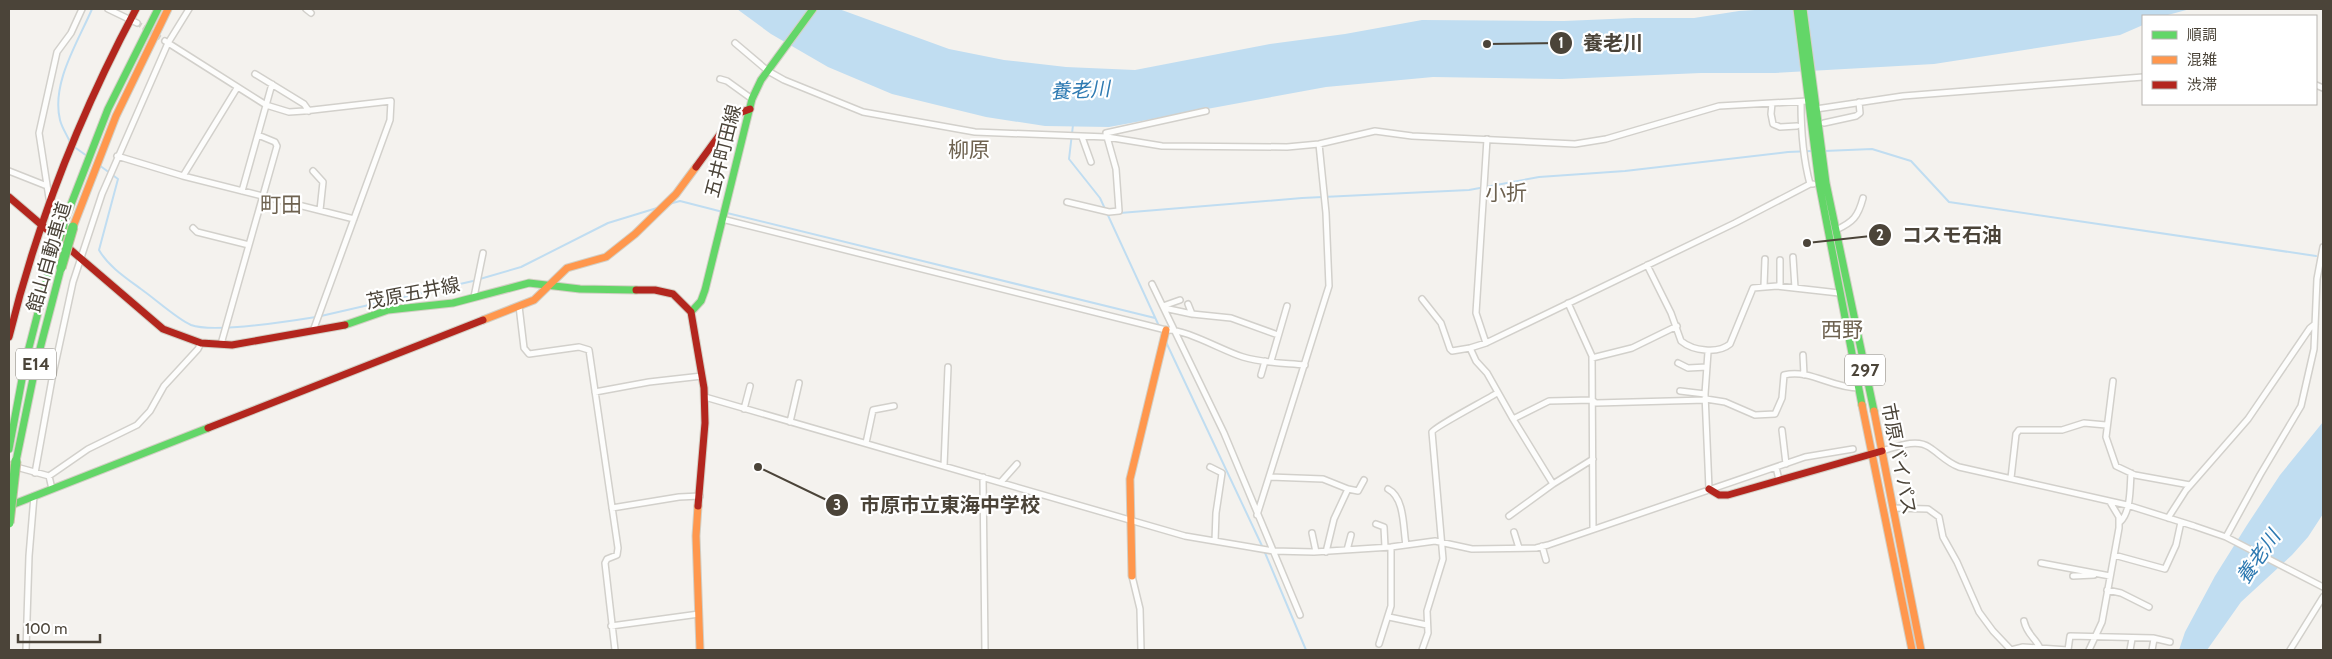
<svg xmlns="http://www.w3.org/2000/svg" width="2332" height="659" viewBox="0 0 2332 659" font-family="Cabin,'Noto Sans JP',sans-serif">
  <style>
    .water { fill: #c0ddf1 }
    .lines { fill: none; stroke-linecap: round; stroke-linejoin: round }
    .stream { stroke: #c0ddf1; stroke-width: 2 }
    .street-tunnel { stroke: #d2cfca; stroke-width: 5; stroke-dasharray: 5 2.5; stroke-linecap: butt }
    .street-casing { stroke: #d2d0cb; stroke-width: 8 }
    .fast-casing { stroke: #d3cfc5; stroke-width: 9 }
    .slow-casing { stroke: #d3cfc5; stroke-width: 9 }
    .jam-casing { stroke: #d3cfc5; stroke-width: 9 }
    .street { stroke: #fdfdfc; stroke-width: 5 }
    .fast { stroke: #63d668; stroke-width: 7 }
    .slow { stroke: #ff974d; stroke-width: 7 }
    .jam { stroke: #b3261e; stroke-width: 7 }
    .fast-bridge-casing { stroke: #ccbfa9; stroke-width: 11; stroke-linecap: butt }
    .fast-bridge { stroke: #63d668; stroke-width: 9 }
    .labels { text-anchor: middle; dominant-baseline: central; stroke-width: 4.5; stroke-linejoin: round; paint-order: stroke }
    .shield { fill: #fff; stroke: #817c74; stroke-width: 1 }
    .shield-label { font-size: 18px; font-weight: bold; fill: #4b4439 }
    .street-label { font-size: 19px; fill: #4b4439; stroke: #fff }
    .water-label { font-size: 20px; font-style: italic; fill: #2e7ab2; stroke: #fff }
    .quarter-label { font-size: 21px; fill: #6e6250; stroke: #fff }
    .leader { fill: none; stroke: #4b4439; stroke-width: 2 }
    .callout-dot { fill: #4b4439; stroke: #fff; stroke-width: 2 }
    .mark-label { font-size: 15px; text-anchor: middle; font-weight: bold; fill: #fff }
    .callout-label { font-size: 20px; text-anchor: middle; font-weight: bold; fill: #4b4439; stroke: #fff; stroke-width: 4.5; stroke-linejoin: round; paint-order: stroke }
  </style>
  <rect width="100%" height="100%" fill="#f4f2ee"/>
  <path class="water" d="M737 9H839L949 49 1004 60 1066 67 1135 70 1270 44 1345 34 1422 20 1564 21 1634 18H1694L1739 11 1770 9H2190L2164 16H2143V25L2120 35 1934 64 1775 73H1701L1562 79 1433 77 1326 87 1109 127 1045 126 986 117 892 94 828 67 771 34Z
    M2323 422V514L2308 537 2292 555 2241 602 2207 650H2179L2185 632 2215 576 2247 525 2280 475Z"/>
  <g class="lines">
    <path class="stream" d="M1073 125 1069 159 1100 198 1159 326
      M70 142C67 135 62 128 60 120 51 83 78 42 92 9
      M73 146 87 156
      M1824 151 1872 149 1911 161 1949 202 2316 256
      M99 165 118 179 99 250C108 266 126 278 141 289 154 298 177 319 191 325 212 333 291 321 316 317
      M669 204 680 201 723 212
      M727 213 1155 318
      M1120 213 1302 198 1469 190 1539 177 1625 171 1788 152 1812 151
      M321 316 473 281 521 267 608 223 657 208
      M1166 342 1263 548 1306 650"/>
    <path class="street-tunnel" d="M137 23 165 41"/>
    <g class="street-casing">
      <path id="street" d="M108 9 137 23
        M306 9 311 13
        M165 41 266 105 289 112 304 111 391 101 390 120 313 331
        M735 43 768 71 784 80 863 112 975 132 1107 137 1162 146 1287 147 1319 144 1375 131 1412 136 1575 144 1606 139 1719 106 1807 101
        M255 74 304 104 309 111
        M720 79 727 81 752 99
        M2316 85 2323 88
        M1772 103 1771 114 1773 124 1780 127 1797 126
        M1801 103C1801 129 1803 158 1810 184H1813
        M1816 109 1903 96 2143 77
        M1824 123 1856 116 1860 113 1859 102
        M1082 137 1091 162
        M1107 137 1106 133 1206 111
        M117 156 183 176 354 219
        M9 171 47 186
        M313 171 323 182 320 210
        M183 176 237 88
        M242 191 272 84
        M49 198 39 133 57 52 71 33 82 9
        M1067 202 1109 212 1119 211 1116 169 1107 137
        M722 219 1166 330C1184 328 1223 351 1243 357 1262 363 1284 363 1305 365
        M193 228 197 232 249 245
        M1836 230C1853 222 1858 217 1863 198
        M1793 257 1795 288
        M1647 265 1671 313 1681 341C1693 351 1718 354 1730 344L1753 288 1777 286 1839 293
        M1152 284 1224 433 1300 615
        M1764 286 1765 259
        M1780 286V260
        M474 297 483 253
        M1422 299 1441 323 1450 349 1452 351 1470 348 1486 343 1735 223 1810 184
        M1568 303 1592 356 1593 529
        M1188 304 1192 314
        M519 306 524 348 529 354 579 347 589 350 618 548 617 555 607 559 605 563 615 650
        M1163 306 1180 300
        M1164 308 1192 314 1231 318 1278 335
        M1486 343 1476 313 1487 139
        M221 344 277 146 275 142 258 135
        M1470 348 1476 361 1487 373 1513 419 1549 401 1592 400 1596 403 1706 400
        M1708 352 1705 394 1709 489
        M1803 355 1804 375
        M1592 358 1632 348 1677 326
        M1271 361 1287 306
        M1678 363 1688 368 1707 367
        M1261 375 1265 361
        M2113 381 2106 437 2116 466 2135 475 2190 485
        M1680 391 1705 394
        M595 392 649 382 702 376
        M705 397 1185 536 1250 547 1273 551 1314 552 1391 547 1435 541 1472 549 1536 548 1548 545 1805 457 1853 449
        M1706 399 1725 402 1755 415 1775 414 1782 398 1784 375C1811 369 1831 388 1859 388
        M744 409 750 386
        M1513 419 1553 484
        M790 422 799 383
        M1782 430 1786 464
        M866 443 873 410 894 406
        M1882 451C1896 447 1916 438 1929 447 1940 454 1946 462 1959 467L2127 505 2194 526 2226 537 2323 587
        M9 465 49 476 88 449 137 425 150 411 164 386 198 349 201 343
        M944 466 948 367
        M1210 467 1222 473 1216 513 1215 541
        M1776 467 1779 480
        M35 473 52 379 73 282 102 194 168 43 189 9
        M49 476 52 489
        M983 477 985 650
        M1269 477 1323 479 1348 489 1358 491 1364 480
        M2011 478 2016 434 2019 430H2062L2084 423 2106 425
        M1001 482 1017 464
        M1388 489C1405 498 1403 528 1406 545
        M612 508 679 497 700 496
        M1893 508 1928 509 1939 517 1943 537 1957 562 1979 612 1993 631 2011 650
        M1257 515 1329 286 1326 213 1319 144
        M1509 516 1553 484 1593 459
        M2168 518 2186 490 2248 419 2310 328 2315 324
        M2120 522C2131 512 2130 487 2131 473
        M1376 524 1384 527 1385 547
        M1514 532 1519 548
        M1312 533 1316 552
        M2226 537 2260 475 2301 406 2314 349 2317 279 2323 247
        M1542 546 1546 560
        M1347 550 1351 535
        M1326 552 1334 519 1348 489
        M2114 555 2165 569 2176 545 2181 522
        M2041 563 2110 576
        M1132 576 1140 609 1141 650
        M2073 576 2094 575
        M2107 590 2121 593 2149 607
        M1389 617 1427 625
        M2024 621C2027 635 2035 637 2040 648
        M611 626 699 614
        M1379 644 1391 606V547
        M26 650 29 556 34 496
        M1422 650 1428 633 1427 611 1443 559 1432 432C1434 427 1488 399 1497 393
        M2011 650 2023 647 2068 650
        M2068 650 2070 636 2153 638 2170 642
        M2089 650 2102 622 2119 528V517L2110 502
        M2130 650 2132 639
        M2152 650 2154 639
        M2290 650 2323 597"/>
    </g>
    <g class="fast-casing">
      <path id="fast" d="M1797 9 1819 183 1862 405
        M1803 9 1826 183 1874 411
        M63 225 108 109 158 9
        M691 312 701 301 705 290 752 99 761 80 813 9
        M345 325 388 310 453 303 529 283 580 289 636 290
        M9 449 25 363 51 262
        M16 461 36 364 61 268
        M9 506 208 428"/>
    </g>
    <g class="slow-casing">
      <path id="slow" d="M73 227 116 116 168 9
        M483 320 534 300 567 268 606 257 635 234 676 194 696 167
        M1862 405 1912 650
        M1874 411 1921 650
        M698 506 696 536 700 650
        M1132 576 1130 479 1166 330"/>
    </g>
    <g class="jam-casing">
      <path id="jam" d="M696 167 734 115 750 109
        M9 197 163 329 201 343 232 345 345 325
        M636 290H655L673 294 691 312 704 388 705 423 698 506
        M9 337C37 222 80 114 136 9
        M208 428 483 320
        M1709 489 1719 495H1728L1882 451"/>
    </g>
    <use href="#street" class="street"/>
    <use href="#fast" class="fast"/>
    <use href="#slow" class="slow"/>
    <use href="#jam" class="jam"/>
    <g class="fast-bridge-casing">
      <path id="fast-bridge" d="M51 262 63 225
        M61 268 73 227
        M9 523 16 461"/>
    </g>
    <use href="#fast-bridge" class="fast-bridge"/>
  </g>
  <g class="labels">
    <g class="shield">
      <rect x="16" y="348.5" width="40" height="31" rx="4"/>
      <rect x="1845" y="354.5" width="40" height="31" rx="4"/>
    </g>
    <g class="shield-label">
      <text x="36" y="364">E14</text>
      <text x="1865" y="370">297</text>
    </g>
    <g class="street-label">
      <text transform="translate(723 151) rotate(-76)">五井町田線</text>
      <text transform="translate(49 257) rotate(-74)">館山自動車道</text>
      <text transform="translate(413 293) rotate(-11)">茂原五井線</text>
      <text transform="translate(1899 459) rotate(79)">市原バイパス</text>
    </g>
    <g class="water-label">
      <text transform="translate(1080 90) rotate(-3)">養老川</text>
      <text transform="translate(2258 557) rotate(-55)">養老川</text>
    </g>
    <g class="quarter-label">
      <text x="969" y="149">柳原</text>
      <text x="1506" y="192">小折</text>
      <text x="281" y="204">町田</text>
      <text x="1842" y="329">西野</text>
    </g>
  </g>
  <path class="leader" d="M1487 44L1561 43M1807 243L1880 235M758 467L837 505"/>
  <g class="callout-dot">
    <circle cx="1487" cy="44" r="5"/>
    <circle cx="1807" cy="243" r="5"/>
    <circle cx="758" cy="467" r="5"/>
    <circle cx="1561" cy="43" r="12"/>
    <circle cx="1880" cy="235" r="12"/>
    <circle cx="837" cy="505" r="12"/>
  </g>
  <g class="mark-label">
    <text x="1561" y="48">1</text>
    <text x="1880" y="240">2</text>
    <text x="837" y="510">3</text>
  </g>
  <g class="callout-label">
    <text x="1613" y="50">養老川</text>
    <text x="1952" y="242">コスモ石油</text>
    <text x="950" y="512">市原市立東海中学校</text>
  </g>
  <rect width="2332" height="659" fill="none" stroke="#4b4439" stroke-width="20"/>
  <rect x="2142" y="15" width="175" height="90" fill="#ffffff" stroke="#b7b4b0"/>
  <rect x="2152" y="31" width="25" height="8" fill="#63d668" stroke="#b7b4b0"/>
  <text x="2187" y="40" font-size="15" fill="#4b4439">順調</text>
  <rect x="2152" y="56" width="25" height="8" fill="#ff974d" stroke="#b7b4b0"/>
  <text x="2187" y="65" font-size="15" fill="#4b4439">混雑</text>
  <rect x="2152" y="81" width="25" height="8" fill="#b3261e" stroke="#b7b4b0"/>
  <text x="2187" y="90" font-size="15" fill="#4b4439">渋滞</text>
  <path d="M18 634v8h82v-8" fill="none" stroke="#4b4439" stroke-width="2.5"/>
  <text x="25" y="634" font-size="15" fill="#4b4439" stroke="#ffffff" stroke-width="4" paint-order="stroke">100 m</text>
</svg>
